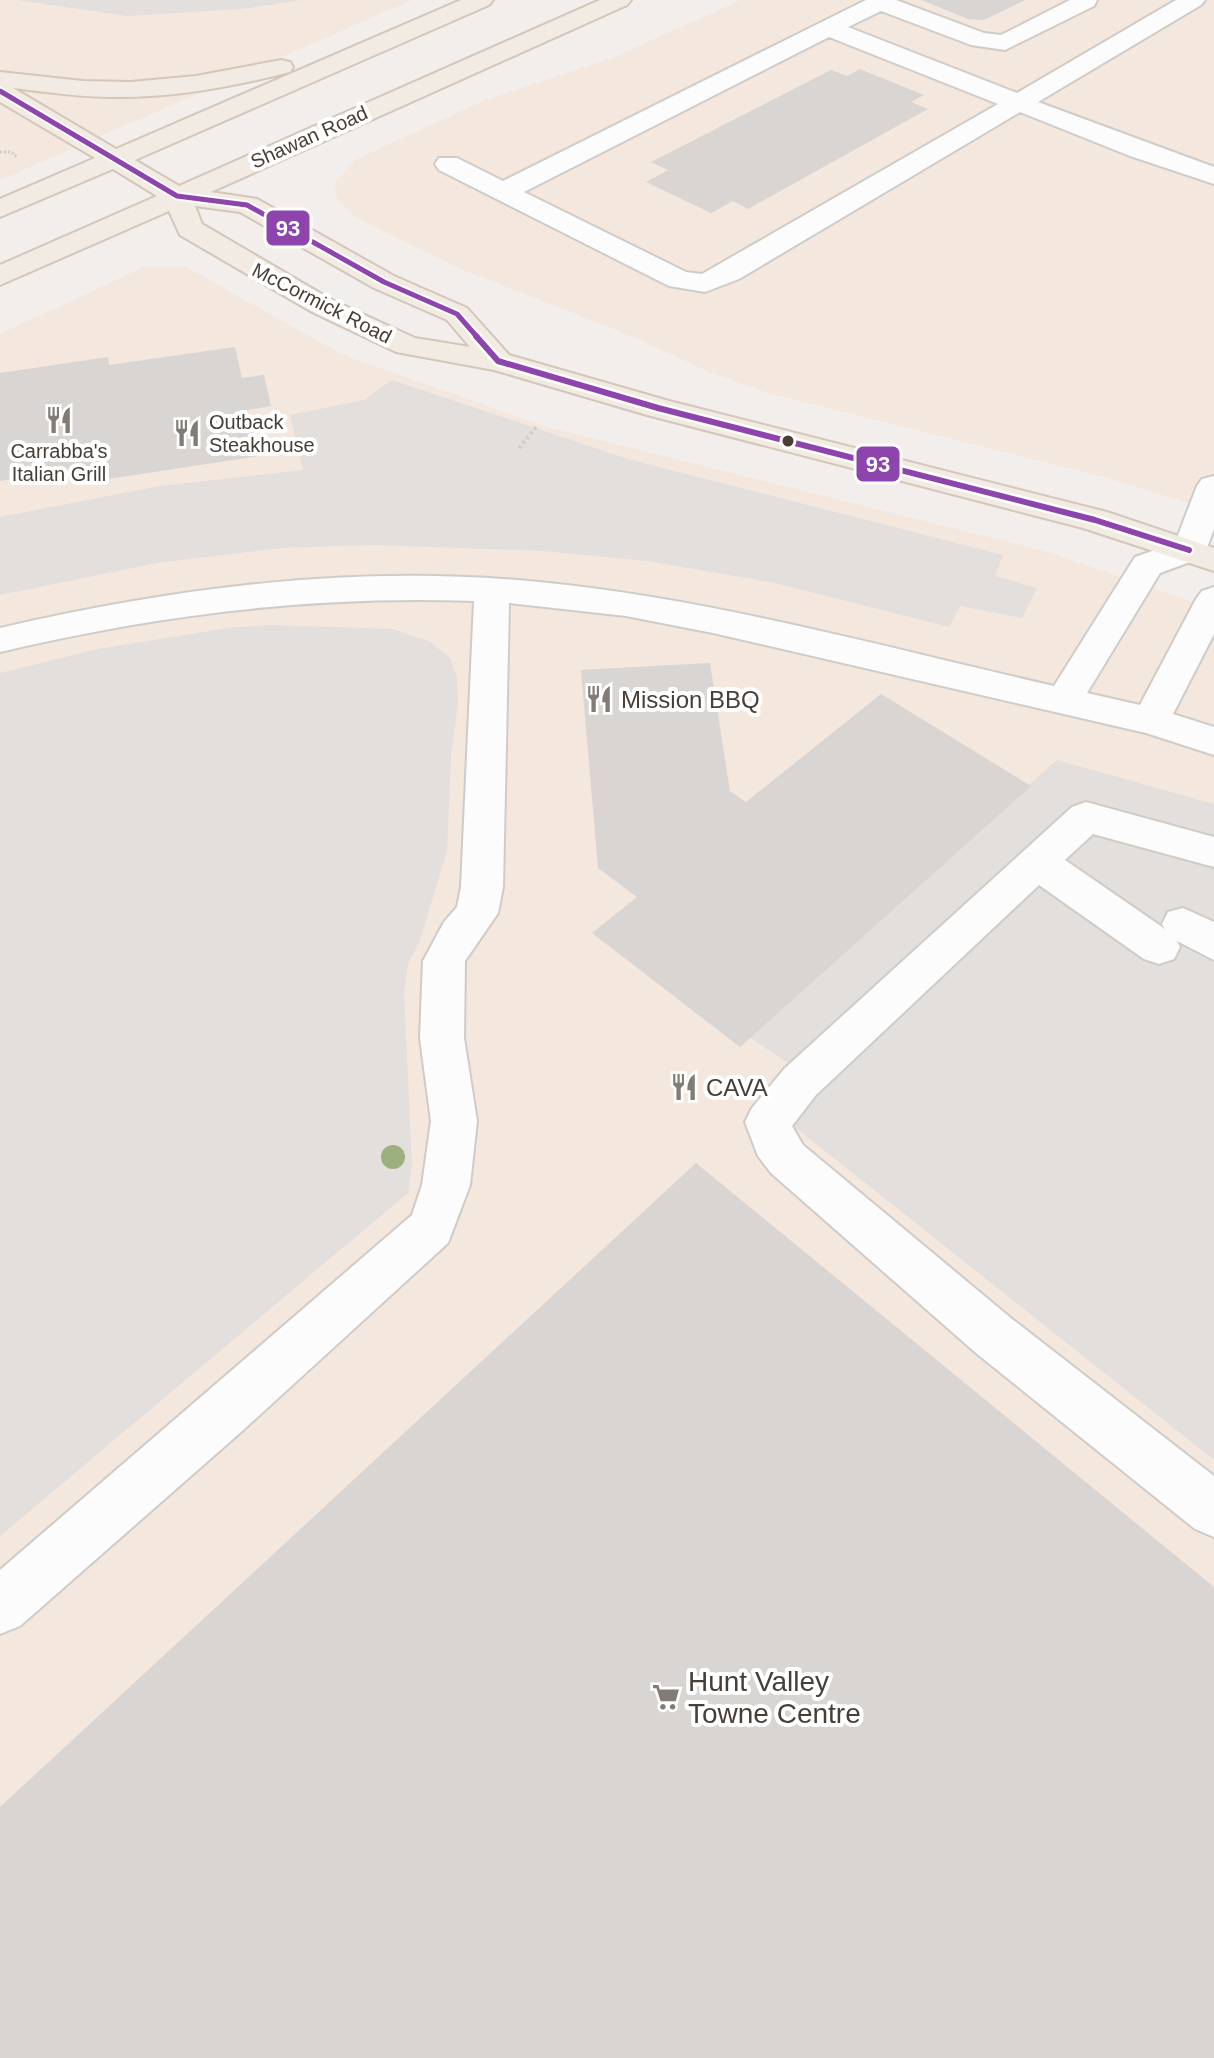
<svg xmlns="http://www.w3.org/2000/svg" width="1214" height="2058" viewBox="0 0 1214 2058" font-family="Arial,sans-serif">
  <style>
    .commercial { fill: #f4e7dd }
    .parking { fill: #e3dfdc }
    .building { fill: #d9d5d2 }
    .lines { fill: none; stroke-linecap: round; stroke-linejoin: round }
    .minor-casing { stroke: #cfccc8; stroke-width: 4 }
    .major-casing { stroke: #d4c6b8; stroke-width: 4 }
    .path-far1 { stroke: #d2cecb; stroke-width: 3; stroke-dasharray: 2 2; stroke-linecap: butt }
    .path { stroke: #d2cecb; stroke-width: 4; stroke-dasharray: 3 3; stroke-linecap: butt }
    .minor { fill: #fdfcfc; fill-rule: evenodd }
    .major { fill: #f1ebe4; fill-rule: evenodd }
    .bus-1-far1-casing { stroke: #fff; stroke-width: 9 }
    .bus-1-casing { stroke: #fff; stroke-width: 11 }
    .bus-1-far1 { stroke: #8e44ad; stroke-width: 5 }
    .bus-1 { stroke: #8e44ad; stroke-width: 6 }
    .tree { fill: #9caf7f }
    .bus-dot { fill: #483e36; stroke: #fff; stroke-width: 3 }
    .labels { text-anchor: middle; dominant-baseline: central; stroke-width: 8; stroke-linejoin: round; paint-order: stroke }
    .far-street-label { font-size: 20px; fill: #483e36; stroke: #fff }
    .far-poi-label { font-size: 20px; fill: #483e36; stroke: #fff; text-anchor: start }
    .poi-label { font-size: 24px; fill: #483e36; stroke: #fff; text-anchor: start }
    .near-poi-label { font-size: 28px; fill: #483e36; stroke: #fff; text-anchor: start }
    .line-badge { stroke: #fff; stroke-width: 3 }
    .badge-label { font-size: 22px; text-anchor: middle; font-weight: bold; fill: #fff }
  </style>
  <rect width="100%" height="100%" fill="#f1eeeb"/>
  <path class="commercial" d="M0 0H412L0 180Z
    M741 0H1214V511L1108 478 771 394 707 371 622 332 458 268 355 217 338 200 334 184 357 159 483 101 612 58Z
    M144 267H186L343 355 547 427 1041 550 1214 609V2058H0V334Z"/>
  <path class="parking" d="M17 0H301L242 9 127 16Z
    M392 380 628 459 1003 555 995 576 1037 588 1022 618 960 606 949 627 770 582 647 561 543 551 373 545 281 548 157 563 0 595V517L160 486 303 470 290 415 364 400Z
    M271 625 393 629 430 642 450 658 457 677 458 703 451 757 447 851 420 940 408 963 404 992 412 1165 408 1193 0 1536V673L98 649 228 628Z
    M1057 760 1214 804V1460L757 1097 790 1064 747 1036Z"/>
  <path class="building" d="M921 0H1025L984 20 968 19Z
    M860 69 924 95 911 102 928 109 748 209 733 201 711 213 646 182 668 170 651 162 831 70 847 76Z
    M235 347 242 378 264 375 271 406 248 410 259 456 95 481 93 466 0 481V373L108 357 109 365Z
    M710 663 730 791 746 802 881 694 1031 786 740 1047 592 933 637 897 598 868 581 670Z
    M696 1163 1214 1587V2058H0V1807Z"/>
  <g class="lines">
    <g class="minor-casing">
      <path id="minor" d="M866 0H896L984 33 1001 35 1070 0H1097L1094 6 1005 50 971 45 881 11 848 27 1017 93 1176 0H1205L1201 5 1038 102 1214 167V184L1130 156 1020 112 739 279 705 292 669 286 439 170 435 164 439 158H457L503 181ZM829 37 998 104 702 274 686 272 524 192Z
        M1214 476V529L1206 550 1201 558 1160 573 1087 693 1140 705 1196 599 1202 591 1214 587V634L1173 714 1214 727V755L1146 733 713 633 626 616 509 603 503 887 498 913 465 961 464 1038 477 1121 470 1185 448 1243 241 1432 20 1626 0 1634V1570L412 1215 422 1185 431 1121 420 1038 423 961 444 922 457 907 461 887 474 601C313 595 156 615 0 652V628C177 587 358 564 539 582 713 599 884 647 1054 686L1135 557 1175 543 1197 486 1202 479Z
        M1086 802 1214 837V867L1093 834 1065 860 1165 929 1162 924 1168 912 1183 908 1214 922V960L1177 941 1180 947 1174 959 1159 964 1144 959 1039 885 816 1095 792 1126 803 1145 1012 1319 1214 1476V1537L1195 1529 976 1353 771 1173 758 1156 745 1122 752 1108 784 1069 1072 807Z"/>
    </g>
    <g class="major-casing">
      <path id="major" d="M461 0H493L489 5 135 160 179 186 600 0H631L627 5 211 192 257 199 394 276 467 308 509 355 669 401 1107 512 1214 548V571L1083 528 647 415 494 370 396 352 312 312 180 235 169 211 0 285V265L157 196 113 169 0 217V199L95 158 0 102V72L83 81 131 82 196 76 281 60 290 62 293 67 290 72C232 87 172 98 112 97 79 97 46 92 13 88L116 149ZM195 206 240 212 374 288 447 320 470 347 415 338 332 300 202 224Z"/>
    </g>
    <path class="path-far1" d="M0 152H11L17 157"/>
    <path class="path" d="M519 448 537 426"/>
    <use href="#minor" class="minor"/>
    <use href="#major" class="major"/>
    <g class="bus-1-far1-casing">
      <path id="bus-1-far1" d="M0 91 177 196 247 205 384 282 457 314 478 338"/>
    </g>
    <g class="bus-1-casing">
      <path id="bus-1" d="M476 336 498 361 658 408 1095 520 1189 550"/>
    </g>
    <use href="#bus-1-far1" class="bus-1-far1"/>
    <use href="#bus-1" class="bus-1"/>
  </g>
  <circle class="tree" cx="393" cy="1157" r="12"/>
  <defs>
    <g id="restaurant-bare" transform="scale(2.16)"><path d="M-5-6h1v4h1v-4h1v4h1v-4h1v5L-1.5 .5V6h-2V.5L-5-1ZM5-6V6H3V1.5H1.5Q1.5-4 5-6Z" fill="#837c75" stroke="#fff" stroke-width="2.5" paint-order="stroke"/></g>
    <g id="supermarket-bare" transform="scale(2.16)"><path d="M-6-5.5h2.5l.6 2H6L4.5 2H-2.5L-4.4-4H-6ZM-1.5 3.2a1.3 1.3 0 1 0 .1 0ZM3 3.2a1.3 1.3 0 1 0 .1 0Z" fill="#837c75" stroke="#fff" stroke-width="2.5" paint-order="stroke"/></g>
  </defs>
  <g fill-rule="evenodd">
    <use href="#restaurant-bare" x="59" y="420"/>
    <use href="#restaurant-bare" x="187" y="433"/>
    <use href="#restaurant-bare" x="599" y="699"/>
    <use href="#restaurant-bare" x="684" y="1087"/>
    <use href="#supermarket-bare" x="666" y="1697"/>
  </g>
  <circle class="bus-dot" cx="788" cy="441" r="7"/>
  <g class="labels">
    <g class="far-street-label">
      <text transform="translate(309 137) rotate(-24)">Shawan Road</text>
      <text transform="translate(322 303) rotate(27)">McCormick Road</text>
    </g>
    <g class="far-poi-label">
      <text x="209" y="422">Outback<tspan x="209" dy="23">Steakhouse</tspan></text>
      <text x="59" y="451" text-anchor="middle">Carrabba's<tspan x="59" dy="23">Italian Grill</tspan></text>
    </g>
    <g class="poi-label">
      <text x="621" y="699">Mission BBQ</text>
      <text x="706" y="1087">CAVA</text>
    </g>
    <g class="near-poi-label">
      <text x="688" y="1681">Hunt Valley<tspan x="688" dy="32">Towne Centre</tspan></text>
    </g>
  </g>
  <g class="line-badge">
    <rect x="265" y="209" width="46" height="38" rx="8" fill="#8e44ad"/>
    <rect x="855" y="445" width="46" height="38" rx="8" fill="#8e44ad"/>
  </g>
  <g class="badge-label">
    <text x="288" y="236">93</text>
    <text x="878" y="472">93</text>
  </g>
</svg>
